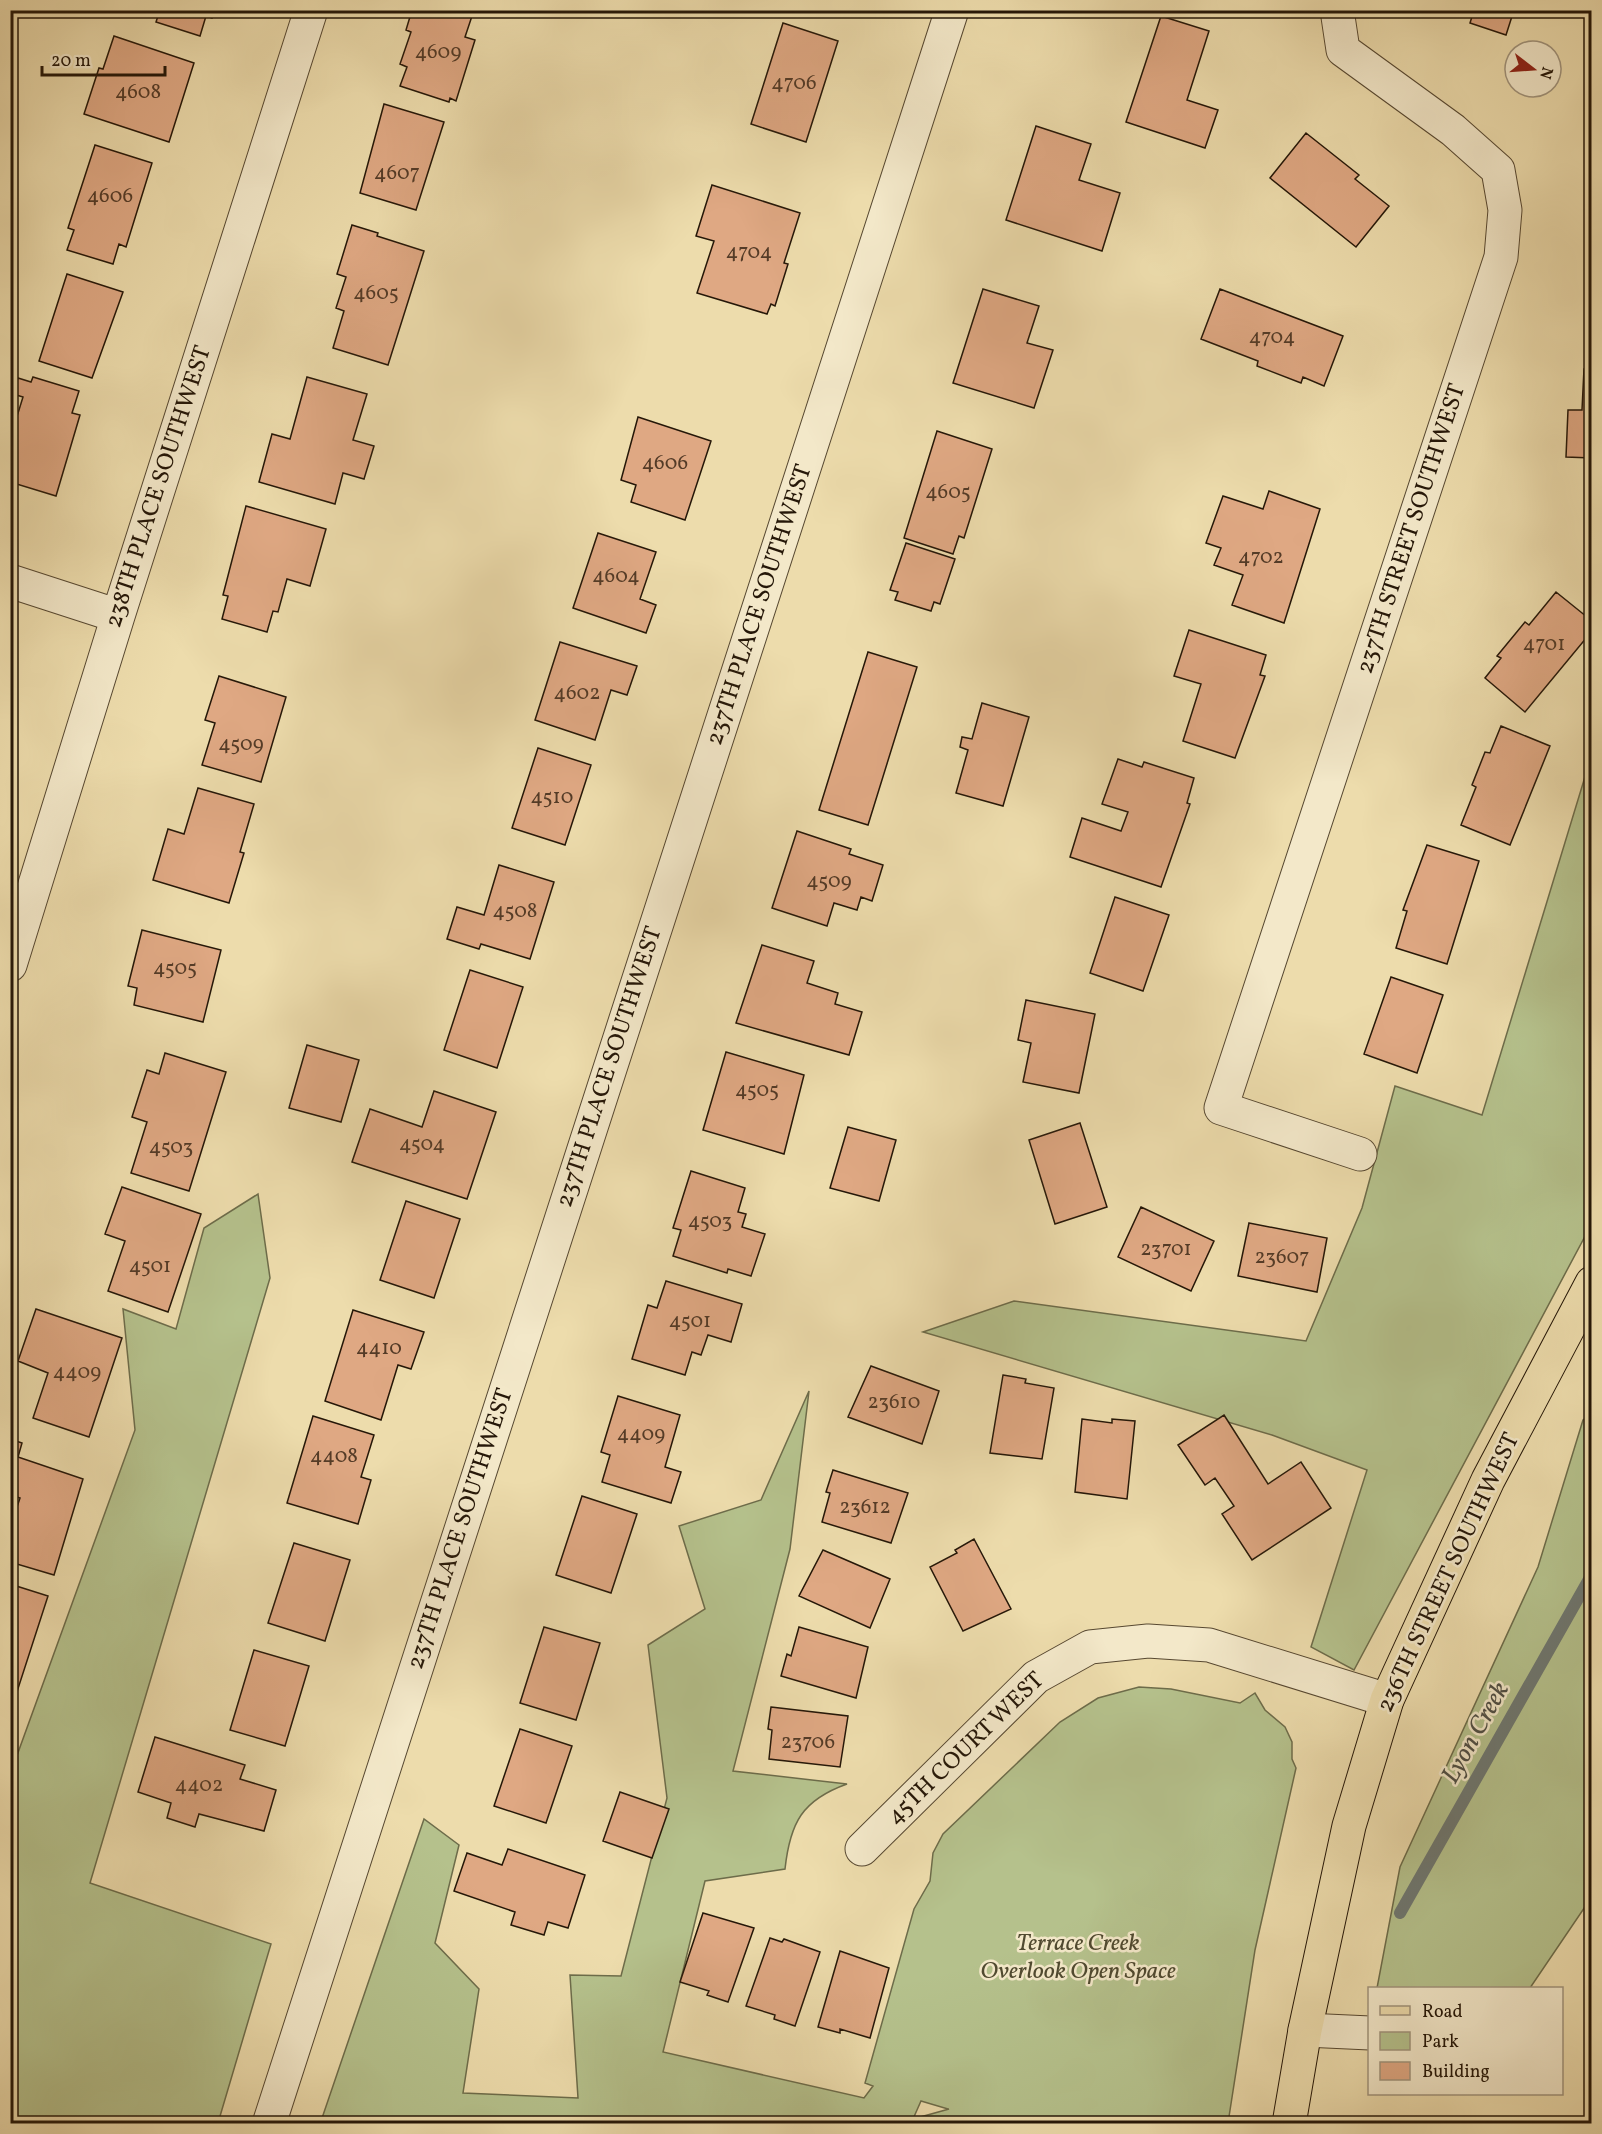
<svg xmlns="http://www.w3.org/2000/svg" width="1602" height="2134" viewBox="0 0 1602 2134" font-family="Vollkorn,serif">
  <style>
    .green { fill: #b5c18c; stroke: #6d6c4a; stroke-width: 1.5; fill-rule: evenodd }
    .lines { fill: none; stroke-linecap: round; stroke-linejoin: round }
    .stream { stroke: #6f7871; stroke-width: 12 }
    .building { fill: #dfa883; stroke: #251708; stroke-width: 1.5 }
    .minor-casing { stroke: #574831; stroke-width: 35 }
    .major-casing { stroke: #251708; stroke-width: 35 }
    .minor { stroke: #f3e8c9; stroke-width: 33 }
    .major { stroke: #eddcac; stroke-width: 33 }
    .labels { text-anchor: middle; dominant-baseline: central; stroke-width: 5; stroke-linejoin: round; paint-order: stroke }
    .number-label { font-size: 21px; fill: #543b27 }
    .street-label { font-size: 24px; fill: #251708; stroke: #f3e8c9 }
    .park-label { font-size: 24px; font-style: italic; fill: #504a30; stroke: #f3e8c9 }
    .water-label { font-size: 26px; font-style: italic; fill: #504f45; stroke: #f3e8c9 }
  </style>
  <rect width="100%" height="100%" fill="#eddcac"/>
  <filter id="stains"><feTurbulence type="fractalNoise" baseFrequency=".00333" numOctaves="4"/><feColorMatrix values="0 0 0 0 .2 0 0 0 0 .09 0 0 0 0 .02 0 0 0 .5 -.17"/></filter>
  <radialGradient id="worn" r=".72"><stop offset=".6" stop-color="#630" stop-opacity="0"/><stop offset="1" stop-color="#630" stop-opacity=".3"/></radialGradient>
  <path class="green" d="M1591 757V1225L1354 1670 1311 1647 1367 1470 1272 1435 923 1332 1014 1301 1306 1341 1362 1208 1395 1086 1482 1115Z
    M258 1194 270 1278 90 1883 271 1944 218 2123H11V1772L135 1430 123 1309 176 1329 204 1228Z
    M809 1391 790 1549 733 1771 847 1784C802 1800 790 1823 785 1869L705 1881 663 2052 864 2098 873 2086 865 2083 914 1909 930 1881 933 1853 943 1834 1060 1722 1098 1698 1139 1687 1171 1689 1240 1703 1255 1693 1265 1710 1285 1727 1292 1742V1759L1296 1768 1255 1950 1228 2123 320 2124 424 1819 459 1845 435 1943 479 1989 463 2093 578 2098 570 1975 621 1976 667 1798 648 1645 705 1609 679 1526 761 1500ZM921 2101 948 2109H949L913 2119Z
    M1591 1414V1898L1530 1988H1377L1400 1867 1538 1567 1583 1420Z"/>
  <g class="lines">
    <path class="stream" d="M1400 1913 1592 1574"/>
  </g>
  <path class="building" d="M160 10H215L212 18 206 16 200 36 156 22Z
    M412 10H474L465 37 475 40 456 101 450 98 449 102 400 86 407 67 400 64 411 32 406 30Z
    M1474 10H1514L1506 35 1470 23Z
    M1161 16 1209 31 1187 100 1218 110 1205 148 1126 122Z
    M783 23 838 41 806 142 751 124Z
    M114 36 194 63 169 142 84 114 99 68 103 69Z
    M384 104 444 122 416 210 360 193Z
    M1036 126 1091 144 1079 180 1120 193 1102 251 1006 220Z
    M1306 133 1359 175 1355 179 1389 206 1356 247 1270 178Z
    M95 145 152 163 126 247 119 244 113 264 67 250 74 230 68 228Z
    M712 185 800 213 784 263 788 264 775 306 771 304 767 314 697 293 714 241 696 236Z
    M352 225 378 233 377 236 424 251 388 365 333 348 344 311 336 308 346 277 337 274Z
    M67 274 123 292 92 378 39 361Z
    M983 289 1039 306 1027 343 1053 350 1034 408 953 383Z
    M1220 289 1343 336 1324 386 1303 377 1301 383 1257 366 1258 361 1201 339Z
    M1592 318V334L1586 331Z
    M1584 369H1592V458L1566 457 1568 410H1582Z
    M33 377 79 391 72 413 80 415 56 496 10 482V439L23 397 13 394 18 378 31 382Z
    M307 377 367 394 353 440 374 446 364 479 343 473 335 504 259 482 272 434 290 439Z
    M638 417 711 441 685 520 631 502 636 485 621 480Z
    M937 431 992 449 964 538 959 536 953 554 904 538Z
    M1269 491 1320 509 1284 623 1232 605 1243 575 1214 565 1221 548 1206 543 1223 496 1263 509Z
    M246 506 326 529 310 586 287 579 278 612 273 611 267 632 222 619 228 596 223 595Z
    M598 533 656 552 640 599 656 605 646 633 573 608Z
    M906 543 955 559 940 604 934 602 931 611 895 600 898 592 890 590Z
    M1556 592 1592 621V631L1525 712 1485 678 1501 658 1497 656 1525 622 1529 625Z
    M1189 630 1266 655 1260 675 1265 676 1235 758 1183 741 1201 684 1174 676Z
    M560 642 637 666 627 695 611 690 595 740 535 720Z
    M868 652 917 667 868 825 819 810Z
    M219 676 286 697 261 782 202 765 215 723 205 720Z
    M982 703 1029 717 1003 806 956 793 968 750 960 747 962 737 972 739Z
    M1501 726 1550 746 1510 845 1461 825 1476 787 1472 785 1485 752 1490 753Z
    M538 748 591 765 565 845 512 828Z
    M1118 759 1142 767 1144 762 1194 778 1187 803 1190 804 1161 887 1070 857 1082 818 1121 831 1128 812 1102 804Z
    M198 788 254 804 240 852 244 853 229 903 153 880 168 829 184 834Z
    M797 831 851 849 849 854 883 865 872 901 861 897 857 910 834 903 827 926 772 908Z
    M1427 845 1479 861 1447 964 1396 948 1407 911 1403 910Z
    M499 865 554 882 530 959 481 944 479 949 447 939 457 907 484 915Z
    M1115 897 1169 915 1143 991 1090 973Z
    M142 930 221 950 203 1022 134 1005 137 988 128 986Z
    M762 945 814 961 807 983 838 993 835 1004 862 1012 849 1055 736 1023Z
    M470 970 523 987 497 1068 444 1050Z
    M1391 977 1443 995 1417 1073 1364 1054Z
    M1026 1000 1095 1014 1079 1093 1023 1082 1031 1043 1018 1040Z
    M307 1045 359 1060 341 1122 289 1108Z
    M726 1052 804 1075 784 1154 703 1130Z
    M165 1053 226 1072 189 1191 131 1173 147 1122 132 1117 147 1070 159 1074Z
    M434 1091 496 1112 467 1199 352 1162 370 1109 422 1127Z
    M1080 1123 1107 1207 1055 1224 1029 1140Z
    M848 1127 896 1140 879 1201 830 1188Z
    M691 1171 745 1188 738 1212 746 1214 742 1227 765 1234 751 1276 728 1269 727 1273 673 1256 681 1230 673 1228Z
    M122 1187 201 1214 168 1312 108 1291 125 1241 105 1234Z
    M406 1201 460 1219 434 1298 380 1280Z
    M1141 1207 1214 1241 1191 1291 1118 1257Z
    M1249 1223 1327 1238 1317 1292 1238 1276Z
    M666 1281 742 1304 731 1342 708 1335 701 1355 692 1352 685 1375 632 1359 648 1305 657 1308Z
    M36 1309 122 1338 89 1437 33 1418 48 1373 18 1361Z
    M353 1310 424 1332 411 1369 398 1365 381 1420 325 1401Z
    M871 1366 939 1391 922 1444 848 1417Z
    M1003 1375 1026 1379 1025 1383 1054 1388 1042 1459 990 1453Z
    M618 1396 680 1415 665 1467 681 1472 671 1503 602 1482 610 1455 601 1452Z
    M1224 1415 1268 1484 1301 1462 1331 1508 1252 1560 1222 1514 1234 1506 1215 1478 1205 1485 1178 1445Z
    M313 1416 374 1435 361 1477 371 1480 358 1524 287 1503Z
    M1082 1419 1112 1423V1419L1135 1421 1127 1499 1075 1492Z
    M10 1439 22 1443 18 1457 83 1479 54 1575 10 1562V1528L20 1498 10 1495Z
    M833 1470 908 1493 891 1543 822 1522 830 1493 826 1492Z
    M582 1496 637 1514 611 1593 556 1575Z
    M974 1539 1011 1609 963 1631 930 1567 957 1553 955 1550Z
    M294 1543 350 1560 325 1641 268 1623Z
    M823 1550 890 1579 870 1628 799 1596Z
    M10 1584 48 1596 14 1701 10 1699Z
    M544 1627 600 1643 576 1720 520 1703Z
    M799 1627 868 1647 856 1698 781 1676 787 1654 791 1656Z
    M254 1650 309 1666 285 1746 230 1730Z
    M771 1707 848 1716 840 1767 769 1759 772 1730 768 1729Z
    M520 1729 572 1746 546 1823 494 1806Z
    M155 1737 245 1765 240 1779 276 1790 264 1831 199 1814 195 1827 167 1818 171 1803 138 1792Z
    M620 1792 669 1809 652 1858 603 1841Z
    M508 1849 585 1875 568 1928 548 1922 544 1935 511 1925 515 1912 454 1891 467 1853 502 1865Z
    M703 1913 754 1928 728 2002 707 1995 709 1991 680 1982Z
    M770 1938 782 1942 784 1939 820 1952 795 2026 774 2019 775 2015 746 2006Z
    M840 1951 889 1968 870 2038 840 2029V2033L818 2027Z"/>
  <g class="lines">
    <g class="minor-casing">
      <path id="minor" d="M1337 10 1343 50 1453 130 1498 170 1505 210 1501 257 1221 1108 1360 1154
        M10 581 118 616
        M10 965 118 616 311 10
        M862 1849 1036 1677 1090 1647 1148 1641 1209 1645 1387 1700
        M1305 2030 1370 2033
        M269 2124 952 10"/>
    </g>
    <g class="major-casing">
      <path id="major" d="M1289 2124 1305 2030 1349 1826 1387 1700 1488 1480 1592 1283"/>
    </g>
    <use href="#minor" class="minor"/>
    <use href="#major" class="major"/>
  </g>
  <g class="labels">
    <g class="number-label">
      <text x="438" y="52">4609</text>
      <text x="794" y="83">4706</text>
      <text x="138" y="92">4608</text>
      <text x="397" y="173">4607</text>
      <text x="110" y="196">4606</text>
      <text x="749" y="252">4704</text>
      <text x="376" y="293">4605</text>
      <text x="1272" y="337">4704</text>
      <text x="665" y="463">4606</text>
      <text x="948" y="492">4605</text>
      <text x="1261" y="557">4702</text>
      <text x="616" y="576">4604</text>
      <text x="1544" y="644">4701</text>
      <text x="577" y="693">4602</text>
      <text x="241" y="744">4509</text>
      <text x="552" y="797">4510</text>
      <text x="829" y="881">4509</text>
      <text x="515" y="911">4508</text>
      <text x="175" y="968">4505</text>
      <text x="757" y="1090">4505</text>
      <text x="422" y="1144">4504</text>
      <text x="171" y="1147">4503</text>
      <text x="710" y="1221">4503</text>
      <text x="1166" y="1249">23701</text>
      <text x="1282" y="1257">23607</text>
      <text x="150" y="1266">4501</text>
      <text x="690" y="1321">4501</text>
      <text x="379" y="1348">4410</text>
      <text x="77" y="1372">4409</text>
      <text x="894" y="1402">23610</text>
      <text x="641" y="1434">4409</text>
      <text x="334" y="1456">4408</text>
      <text x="865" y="1507">23612</text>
      <text x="808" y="1742">23706</text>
      <text x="199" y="1785">4402</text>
    </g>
    <g class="street-label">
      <text transform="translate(159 487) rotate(-72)">238TH PLACE SOUTHWEST</text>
      <text transform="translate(1412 529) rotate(-72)">237TH STREET SOUTHWEST</text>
      <text transform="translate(760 605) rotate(-72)">237TH PLACE SOUTHWEST</text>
      <text transform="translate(610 1067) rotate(-72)">237TH PLACE SOUTHWEST</text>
      <text transform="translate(461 1529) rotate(-72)">237TH PLACE SOUTHWEST</text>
      <text transform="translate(1449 1573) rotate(-65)">236TH STREET SOUTHWEST</text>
      <text transform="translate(966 1749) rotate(-44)">45TH COURT WEST</text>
    </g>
    <g class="park-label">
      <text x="1078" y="1944">Terrace Creek<tspan x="1078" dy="28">Overlook Open Space</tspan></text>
    </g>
    <g class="water-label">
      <text transform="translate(1476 1733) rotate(-61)">Lyon Creek</text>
    </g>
  </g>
  <rect width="1602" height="2134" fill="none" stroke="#eddcac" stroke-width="36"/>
  <rect x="12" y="12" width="1578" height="2110" fill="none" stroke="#251708" stroke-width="3"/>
  <rect x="18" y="18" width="1566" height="2098" fill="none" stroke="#251708" stroke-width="1.5"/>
  <rect x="1368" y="1987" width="195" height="108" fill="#f3e8c9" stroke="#a1947c" stroke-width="1.5"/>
  <rect x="1380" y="2006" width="30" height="9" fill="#eddcac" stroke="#a1947c" stroke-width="1.5"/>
  <text x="1422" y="2017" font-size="18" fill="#251708">Road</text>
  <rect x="1380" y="2032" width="30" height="18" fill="#b5c18c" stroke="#a1947c" stroke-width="1.5"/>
  <text x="1422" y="2047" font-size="18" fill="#251708">Park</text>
  <rect x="1380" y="2062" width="30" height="18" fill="#dfa883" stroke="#a1947c" stroke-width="1.5"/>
  <text x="1422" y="2077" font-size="18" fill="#251708">Building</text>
  <g transform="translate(1533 69) rotate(107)"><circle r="28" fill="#f3e8c9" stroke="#a1947c" stroke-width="1.5"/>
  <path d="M0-4.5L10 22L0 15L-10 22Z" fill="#8f2418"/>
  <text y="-9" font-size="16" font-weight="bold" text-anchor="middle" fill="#251708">N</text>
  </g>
  <path d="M42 66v9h123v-9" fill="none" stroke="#251708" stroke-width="3"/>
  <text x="51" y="66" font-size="18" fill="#251708" stroke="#f3e8c9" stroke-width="4.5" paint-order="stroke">20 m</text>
  <rect width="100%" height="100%" filter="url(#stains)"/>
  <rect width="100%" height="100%" fill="url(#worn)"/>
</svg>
